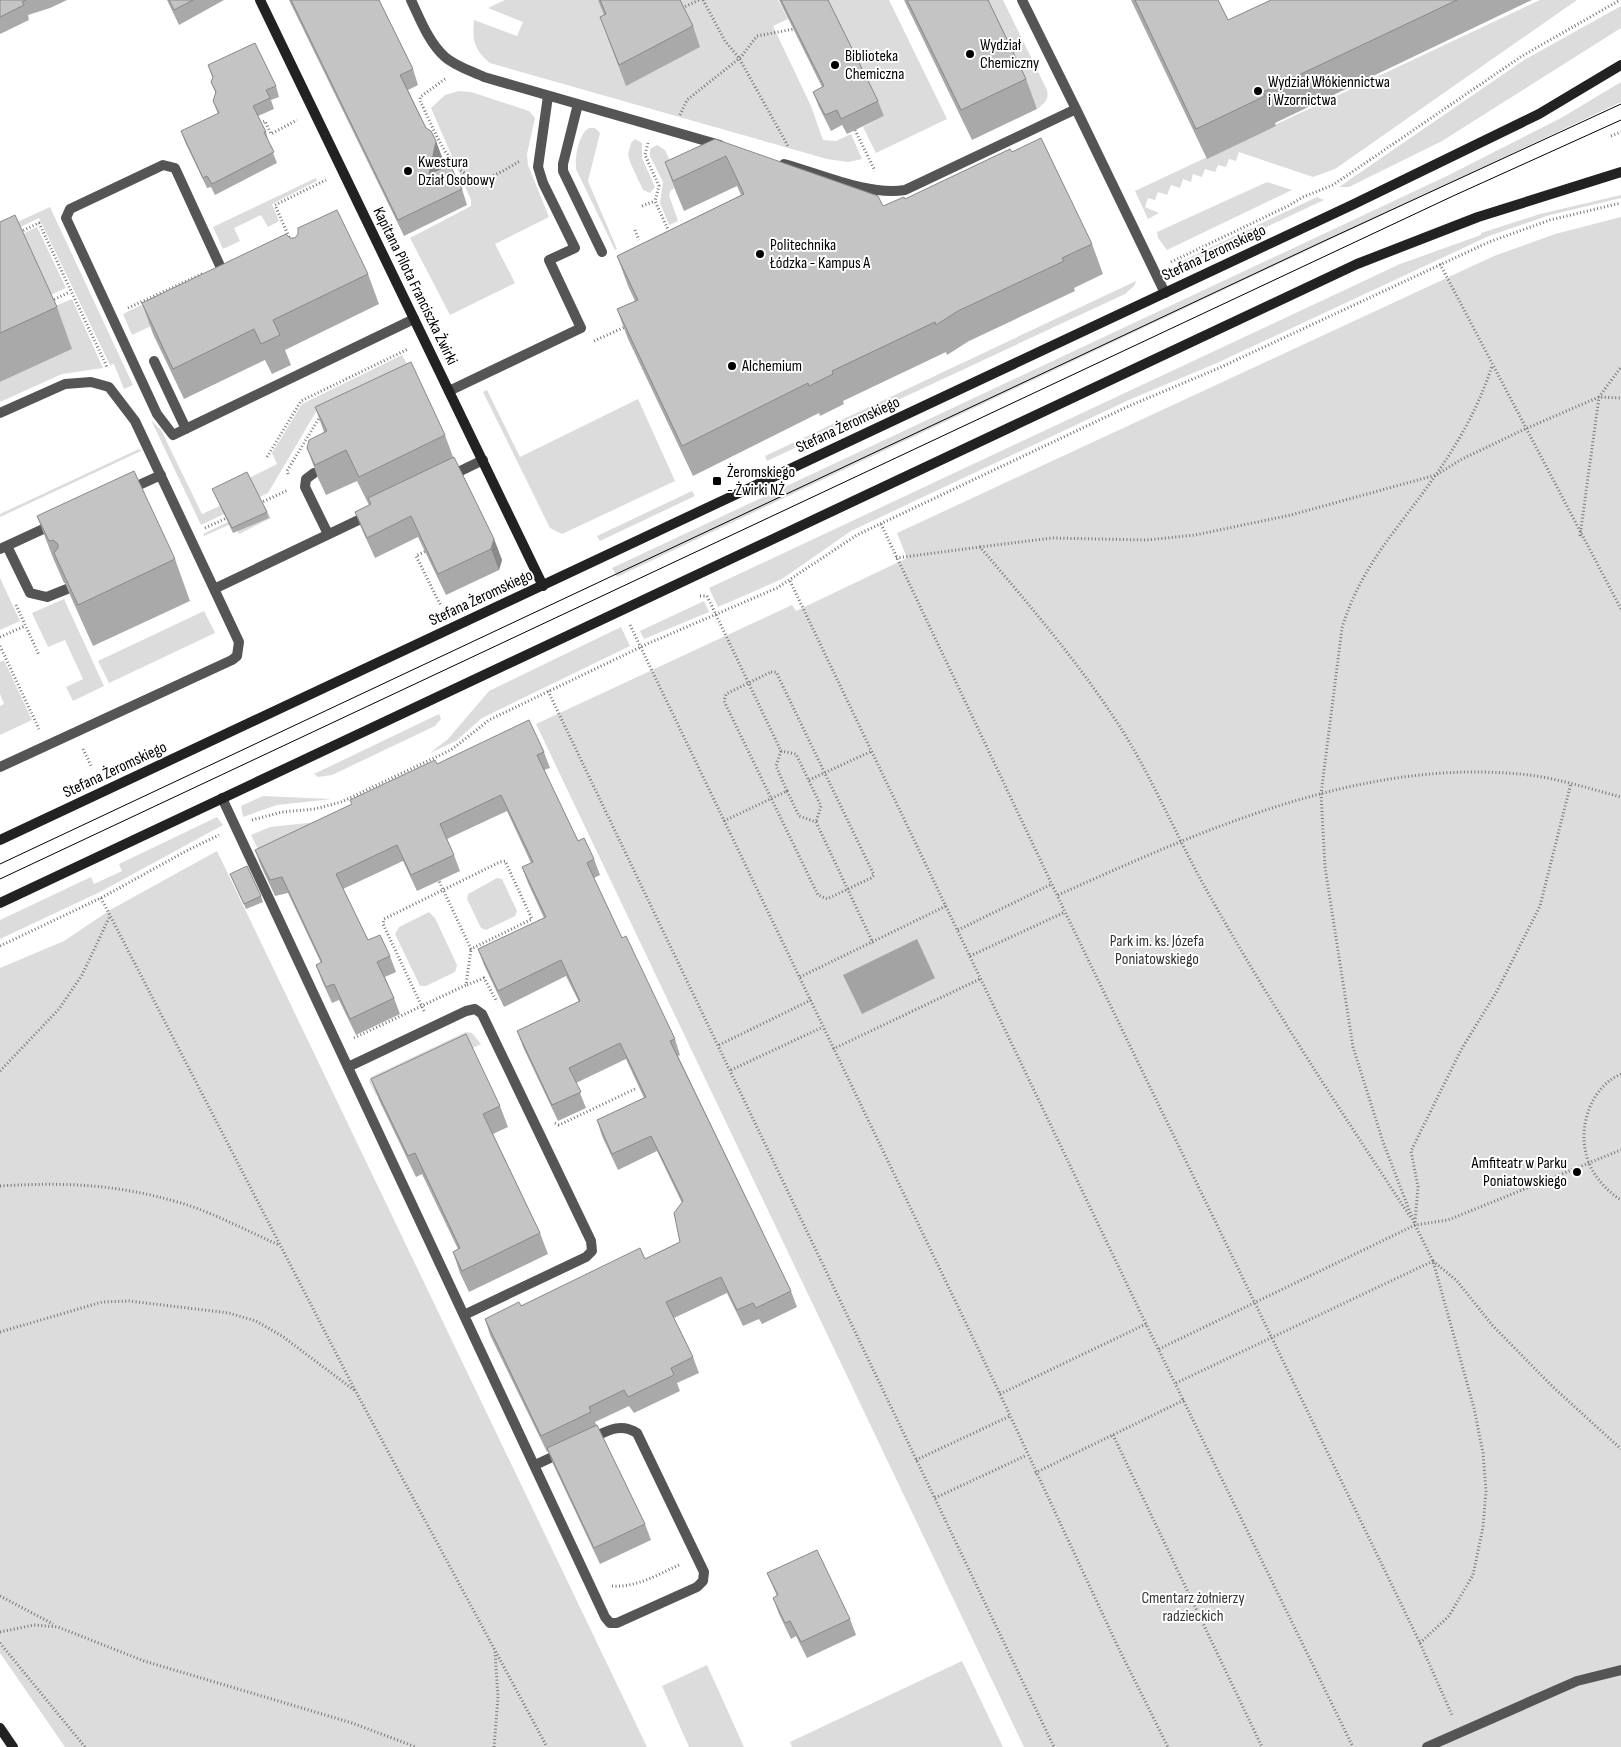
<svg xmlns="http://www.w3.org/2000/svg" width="1621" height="1747" viewBox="0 0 1621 1747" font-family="'Sofia Sans Condensed',sans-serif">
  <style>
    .green { fill: #dcdcdc }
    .water { fill: #a3a3a3 }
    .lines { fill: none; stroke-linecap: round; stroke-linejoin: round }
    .path { stroke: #777; stroke-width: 3; stroke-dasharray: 1 2.5; stroke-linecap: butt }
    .lane { stroke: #555; stroke-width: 10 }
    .street { stroke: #555; stroke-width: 10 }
    .secondary { stroke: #222; stroke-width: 10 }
    .tram { stroke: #000; stroke-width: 1 }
    .wall { fill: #a9a9a9 }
    .shaded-wall { fill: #898989 }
    .building { fill: #c4c4c4; stroke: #898989 }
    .poi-dot { fill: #000; stroke: #fff; stroke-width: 2 }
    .labels { text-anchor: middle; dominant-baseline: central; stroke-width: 4; stroke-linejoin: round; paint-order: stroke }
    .poi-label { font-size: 16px; fill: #000; stroke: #fff; text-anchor: start }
    .street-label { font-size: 16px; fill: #000; stroke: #fff }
    .park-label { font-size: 16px; fill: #333; stroke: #fff }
  </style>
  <rect width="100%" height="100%" fill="#fff"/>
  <path class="green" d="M505 0H778L788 19 773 26 811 106 823 140 836 141 851 134 862 159 848 162 827 159 490 63C474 50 472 40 474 20L517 36 523 22 488 8Z
    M826 0H889L947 119 876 153 863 127 884 116Z
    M984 0H1003L1047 90C1049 100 1045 103 1037 109Z
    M1540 0H1577L1335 169 1313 177 1239 152 1236 161 1229 159 1226 167 1218 165 1215 172 1205 169 1202 177 1193 174 1191 182 1183 179 1180 188 1171 185 1167 195 1158 192 1155 200 1148 198 1145 207 1159 213 1148 219 1135 191Z
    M1621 6V28L1442 141 1349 187H1339L1524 60Z
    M1621 82V102L617 577 612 568 1449 175 1561 118Z
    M459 91 471 92 529 111 535 118 527 154 528 165 549 217 495 244 515 283 450 315 410 238 471 206V200L431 108 445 95Z
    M589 128H595L600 133 588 181 617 249 615 250 576 169C575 157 578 135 589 128Z
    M635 139 642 143V158L655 187 650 193 643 190 630 162 628 154 631 143Z
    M657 145 665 150 681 185 671 190 669 195 678 221 669 225 660 203 663 182 650 156V149Z
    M316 178 317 181 272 204 279 221 268 227 261 215 234 228 240 241 223 249 213 227Z
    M1267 182 1292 190 1167 250 1158 238 1157 232Z
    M1621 195V198L1550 215 1489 236 1217 363 1131 399 851 531 782 579 718 607 709 588 1400 264 1481 235V233L1540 214Z
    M1317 197 1324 200 1196 260 1183 264 1178 263Z
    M50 207 133 385 124 389 114 364 110 365 39 218 0 237V230Z
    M1621 217V1747H1024L536 724 792 605 796 611 907 558 897 533 1494 256 1555 234Z
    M37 227 66 288 48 296 0 245Z
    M204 274 216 296 132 335 123 314Z
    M1136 281 1134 286 1125 294 767 461 765 456Z
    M72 299 103 368 62 374 0 402V382L72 349 53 307Z
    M402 355 407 364 320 405 268 493 201 525 151 420 161 430 202 514 255 490 249 478 277 464 272 453 302 404Z
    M487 390 520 457 638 399 675 481 562 534 550 528 483 392Z
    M139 449 141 451 0 517V514Z
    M692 491 695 496 600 541 597 536Z
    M264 505 271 518 239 534 233 523 204 536 203 534Z
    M0 578 20 621 0 630Z
    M64 599 104 686 73 701 66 687 83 679 65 640 48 647 32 613Z
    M704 601 709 612 644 639 640 631Z
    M204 611 215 633 109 683 98 661Z
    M621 627 630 646 482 718 456 741 430 753 448 739 489 691Z
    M4 660 32 720 0 735V706L4 704 0 694V662Z
    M439 714 441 719 435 726 332 775 318 777 314 774Z
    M263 796 332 799 277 805 243 817 241 806Z
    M217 817 223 825 100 892 0 939V920L91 877 94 884 122 871 119 864Z
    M326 821 261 855 251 835 270 827Z
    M217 851 647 1747H65L0 1653V968L64 941 110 910Z
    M497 878 502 879 517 911 515 916 486 930 481 928 467 899 468 894Z
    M429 912 435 918 457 965 455 972 426 986H420L395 934 399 927Z
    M466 1032 472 1033 481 1044 376 1095 369 1081 371 1077Z
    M962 1661 1003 1747H792L790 1742Z
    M707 1665 744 1747H689L662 1686Z"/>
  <path class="water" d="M917 939 935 978 862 1014 843 975Z"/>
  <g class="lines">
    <path class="path" d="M703 0 725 41 739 58 788 146
      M682 8 699 0
      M445 79 420 97V101C432 124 452 183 484 178 497 176 509 167 520 161
      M680 115 687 100 741 57 757 36 794 29
      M260 123 265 121 271 134 297 120
      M855 130 875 171
      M1611 136 1621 132
      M648 143 645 155 659 186 655 201 670 234
      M642 206 655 201
      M635 230 639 240
      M20 232 39 223 107 367
      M289 237 275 205 326 180
      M1171 262 1288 206 1303 197 1333 185 1522 56 1620 0
      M1440 264 1621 609
      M51 301 70 292
      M128 308 204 273
      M594 341 627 326
      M267 457 301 401 408 349
      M288 474 287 471 321 415
      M260 503 288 490
      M881 524 1065 912 1420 1643 1452 1715
      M205 528 229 517
      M1580 536 1599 397 1621 367
      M980 547 1052 538 1147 540 1195 535 1291 515 1436 475 1462 459 1525 429 1599 397 1621 398
      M428 550 416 556 441 606
      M896 558 980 547C1032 608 1085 670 1127 738 1158 790 1181 846 1211 898 1273 1008 1342 1113 1411 1218
      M790 581 1146 1324 1353 1747
      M700 596H707L781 751 796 754 821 806 816 822
      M16 605 39 655
      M630 625 1000 1394 1118 1647 1168 1747
      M0 637 25 626
      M0 646 39 729
      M771 672H776L778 676 874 875 871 878 827 899 818 895 724 701 726 694Z
      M548 691 1054 1747
      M83 749 92 768
      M781 751 776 766 787 791
      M809 780 872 751
      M252 820 282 812 315 809 341 802 451 750 489 720 647 644 777 588 857 535 1129 406 1219 368 1489 242 1550 220 1621 203
      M724 821 787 791 799 816 816 822 873 943
      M1058 895C1203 830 1365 756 1529 775 1560 779 1591 789 1621 797
      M101 898 356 1392 547 1747
      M958 930 1052 884
      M0 946 103 897 186 851 219 835
      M970 956 1065 912
      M800 977 946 906
      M467 985 484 978 497 1002
      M424 1011 383 924 384 919 500 862 505 861 532 919 471 949 439 881
      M354 1038 466 985 471 949
      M719 1045 811 1000
      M833 1049 980 979
      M731 1070 823 1027
      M0 1071 59 1009 82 975 109 918
      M1621 1074C1589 1088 1576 1131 1589 1163 1595 1178 1608 1192 1621 1200
      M555 1123 559 1125 637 1088
      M0 1186C66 1182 116 1184 181 1203 214 1213 247 1231 279 1245
      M1415 1222 1418 1187 1411 1151 1461 1050 1497 991 1540 906 1571 783
      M1433 1261 1457 1281 1493 1326 1553 1387 1621 1449
      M0 1332 102 1302 129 1301 229 1313 256 1321 282 1336 354 1390
      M1159 1349 1415 1225 1448 1220 1621 1150
      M1176 1383 1433 1261
      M1000 1394 1146 1324
      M1113 1435 1262 1747
      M916 1460 1010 1416
      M1035 1473 1184 1400
      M935 1498 1027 1455
      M612 1586C636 1588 659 1574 681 1564
      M0 1596 53 1624
      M0 1632 34 1625 58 1627 144 1661 352 1723 416 1747
      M0 1643 85 1747
      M1420 1643 1449 1616 1473 1575 1483 1527 1486 1491 1483 1453 1474 1408 1433 1261 1415 1225 1383 1142 1353 1047 1325 867 1321 794 1342 628C1361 565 1399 528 1435 476 1459 442 1479 406 1492 366
      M494 1747 498 1697 495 1652"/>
    <path class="lane" d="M411 0C420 19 429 43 445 57 455 66 471 71 484 77L720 145
      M1022 0 1076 109
      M578 104 563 164V171L602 252
      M784 164C821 174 868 196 905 190L1076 109 1165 293
      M227 277 221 268 175 168 163 165 70 209 66 218 157 414 173 435 414 319
      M154 361 186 429
      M449 391 581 328 549 260 575 248 543 183 538 167 548 96
      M0 413 65 384 91 382 109 387 135 421 239 642 237 656 232 660 0 767
      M314 473 306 479 305 487 328 534
      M450 476 483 460
      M128 490 161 475
      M7 546 30 593 47 597 67 589
      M0 549 54 524
      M214 589 369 515
      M222 798 605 1617 610 1623H617L697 1587 703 1581 704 1572 637 1433C620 1422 607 1431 590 1439
      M348 1067 466 1011 475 1009 482 1014 591 1241 592 1251 586 1257 464 1315
      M535 1465 561 1453"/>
    <path class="street" d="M1427 1747 1577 1681 1621 1670"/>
    <path class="secondary" d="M260 0 543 586
      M0 840 1352 205 1539 114 1621 65
      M0 903 1357 264 1478 217 1621 172
      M0 1728 13 1747"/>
    <path class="tram" d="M0 864 1322 242 1621 104
      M0 879 1453 196 1621 120"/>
  </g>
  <path class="wall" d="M0 0H67L50 8 28 15 29 20 0 34Z
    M167 0H224L179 25Z
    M289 0H379L413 69 418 85 408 90 426 128 442 157 439 169 462 189 467 205 404 236Z
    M598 0H680L693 26 700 47 626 86 608 38 604 15Z
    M779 0H828L878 101 884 116 847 134 842 125 831 131 819 107 813 92 822 87Z
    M904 0H988L1026 79 1037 109 972 140Z
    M1131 0H1218L1228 20 1271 0H1532L1275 123 1276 126 1207 159Z
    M208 65 276 86 279 97 271 100 274 109 258 116 266 132 269 143 277 163 215 195 211 187 207 188 185 142 181 131 218 114 213 101 216 94 211 82 213 79Z
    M715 139 883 206 905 199 1012 152 1092 244 1103 274 1074 288 1075 291 969 341 947 355 946 352 843 401 844 404 820 416 819 413 693 476 628 339 617 309 635 301 628 286 617 256 741 195 737 186 684 211 676 192 665 162Z
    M0 222 57 307 72 349 0 382Z
    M290 238 368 274 379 304 285 350 291 365 272 374 265 360 184 399 153 334 142 303Z
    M315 407 445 435 453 457 494 539 502 560 499 570 446 595 418 537 375 558 363 532 355 512 369 505 357 481 326 495 318 478 307 448 324 432Z
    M212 489 267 512 269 518 233 533Z
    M37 516 175 559 190 601 93 646 70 595 65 583H64L53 558Z
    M544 752 550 768 544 770 578 841 594 859 600 875 594 878 622 938 675 1039 680 1055 678 1056 791 1291 797 1307 762 1324 759 1319 743 1326 727 1293 674 1318 693 1357 699 1373 677 1383 680 1391 634 1413 629 1406 595 1422 645 1524 651 1540 600 1564 553 1464 548 1451 547 1452 490 1335 485 1319 645 1259 680 1242 682 1203 657 1151 618 1170 602 1136 597 1120 644 1098 626 1059 576 1083 586 1108 558 1121 523 1047 517 1031 579 1002 566 976 504 1007 484 965 478 949 544 918 528 883 522 867 531 863 507 811 447 839 454 855 460 871 417 891 403 861 343 889 368 940 390 956 396 972 385 977 394 998 400 1014 356 1035 339 1000 332 1003 322 981 316 965 321 963 288 893 275 896 261 866 255 850 437 764Z
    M230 874 261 896 263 902 246 909Z
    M371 1079 500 1106 508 1127 493 1134 540 1233 548 1254 469 1292 460 1273 453 1252 458 1249 422 1174 416 1177 379 1100Z
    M767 1573 850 1619 856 1635 807 1658 796 1636 791 1639 779 1614 773 1598 777 1596Z"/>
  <path class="shaded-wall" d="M436 141 442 157 434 190 429 174Z
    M494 539 502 560 499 570 491 549Z"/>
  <path class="building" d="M0 0H26L22 2 24 5 0 17Z
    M169 0H193L174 10Z
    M291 0H379L413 69 400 75 426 128 431 131 436 141 429 174 450 165 462 189 398 220Z
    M600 0H680L693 26 619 65 600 17 606 14Z
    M781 0H828L878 101 841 119 837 110 825 115 813 92 824 86Z
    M907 0H988L1026 79 961 110Z
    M1135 0H1218L1228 20 1271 0H1457L1263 92 1265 96 1196 129Z
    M255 43 276 86 266 90 270 98 253 106 266 132H264L274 152 212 184 207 176 203 178 181 131 219 113 213 101 216 92 211 82 213 77 208 65Z
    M1041 138 1092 244 1062 258 1064 261 958 311 936 325 935 322 832 371 833 374 809 386 808 383 682 446 617 309 638 300 617 256 744 194 726 156 673 181 665 162 715 139 878 196 883 206 904 197 905 199 1010 149 1012 152Z
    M337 210 368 274 273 320 280 335 261 344 254 329 173 369 142 303 286 234 290 238H295L298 234V228Z
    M15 215 57 307 0 333V222Z
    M411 362 445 435 359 477 346 450 315 465 307 448 309 440 327 431 315 407Z
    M454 457 494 539 491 549 438 574 411 516 367 538 355 512 371 504 368 498Z
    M134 471 175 559 78 605 54 553 58 548V544L53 540 49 541 37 516Z
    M247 472 267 512 232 528 212 489Z
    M529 720 544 752 537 755 578 841 584 838 594 859 587 863 622 938 626 936 675 1039 670 1041 791 1291 756 1308 753 1303 737 1310 721 1277 666 1302 693 1357 671 1368 674 1375 628 1397 624 1390 589 1407 591 1412 541 1436 485 1319 519 1302 521 1306 640 1248 645 1259 680 1242 674 1213 683 1201 651 1136 612 1154 597 1120 646 1097 620 1043 569 1068 581 1092 552 1105 517 1031 580 1001 561 960 498 991 478 949 546 917 522 867 533 862 501 795 440 824 454 855 411 875 397 845 336 874 368 940 380 935 390 956 377 962 394 998 350 1019 334 984 326 987 316 965 322 962 282 877 270 880 255 850 352 804 350 800 435 760 437 764Z
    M247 866 261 896 244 904 230 874Z
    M466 1034 500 1106 483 1114 540 1233 462 1271 453 1252 460 1248 415 1153 408 1156 371 1079Z
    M597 1425 645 1524 594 1548 547 1448Z
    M817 1550 850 1619 801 1642 790 1621 785 1623 773 1598 778 1595 767 1573Z"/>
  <g class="poi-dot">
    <circle cx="970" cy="54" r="5"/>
    <circle cx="835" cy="65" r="5"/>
    <circle cx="1258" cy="91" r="5"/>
    <circle cx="408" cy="171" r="5"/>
    <circle cx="760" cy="254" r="5"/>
    <circle cx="732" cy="366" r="5"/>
    <rect x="712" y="476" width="10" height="10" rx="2.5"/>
    <circle cx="1577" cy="1172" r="5"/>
  </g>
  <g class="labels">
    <g class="poi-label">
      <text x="980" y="45">Wydział<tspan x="980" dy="18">Chemiczny</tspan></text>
      <text x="845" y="56">Biblioteka<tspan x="845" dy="18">Chemiczna</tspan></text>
      <text x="1268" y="82">Wydział Włókiennictwa<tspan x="1268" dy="18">i Wzornictwa</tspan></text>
      <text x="418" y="162">Kwestura<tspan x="418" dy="18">Dział Osobowy</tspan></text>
      <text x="770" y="245">Politechnika<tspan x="770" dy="18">Łódzka - Kampus A</tspan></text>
      <text x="742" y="366">Alchemium</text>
      <text x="727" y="472">Żeromskiego<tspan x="727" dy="18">- Żwirki NŻ</tspan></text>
      <text x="1567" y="1163" text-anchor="end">Amfiteatr w Parku<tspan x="1567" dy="18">Poniatowskiego</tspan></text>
    </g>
    <g class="street-label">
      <text transform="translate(1214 253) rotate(-25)">Stefana Żeromskiego</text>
      <text transform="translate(415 286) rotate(64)">Kapitana Pilota Franciszka Żwirki</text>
      <text transform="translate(848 425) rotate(-25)">Stefana Żeromskiego</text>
      <text transform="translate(481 598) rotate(-25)">Stefana Żeromskiego</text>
      <text transform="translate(115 770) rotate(-25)">Stefana Żeromskiego</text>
    </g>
    <g class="park-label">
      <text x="1157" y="941">Park im. ks. Józefa<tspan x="1157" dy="18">Poniatowskiego</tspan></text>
      <text x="1193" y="1598">Cmentarz żołnierzy<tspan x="1193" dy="18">radzieckich</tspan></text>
    </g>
  </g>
</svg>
